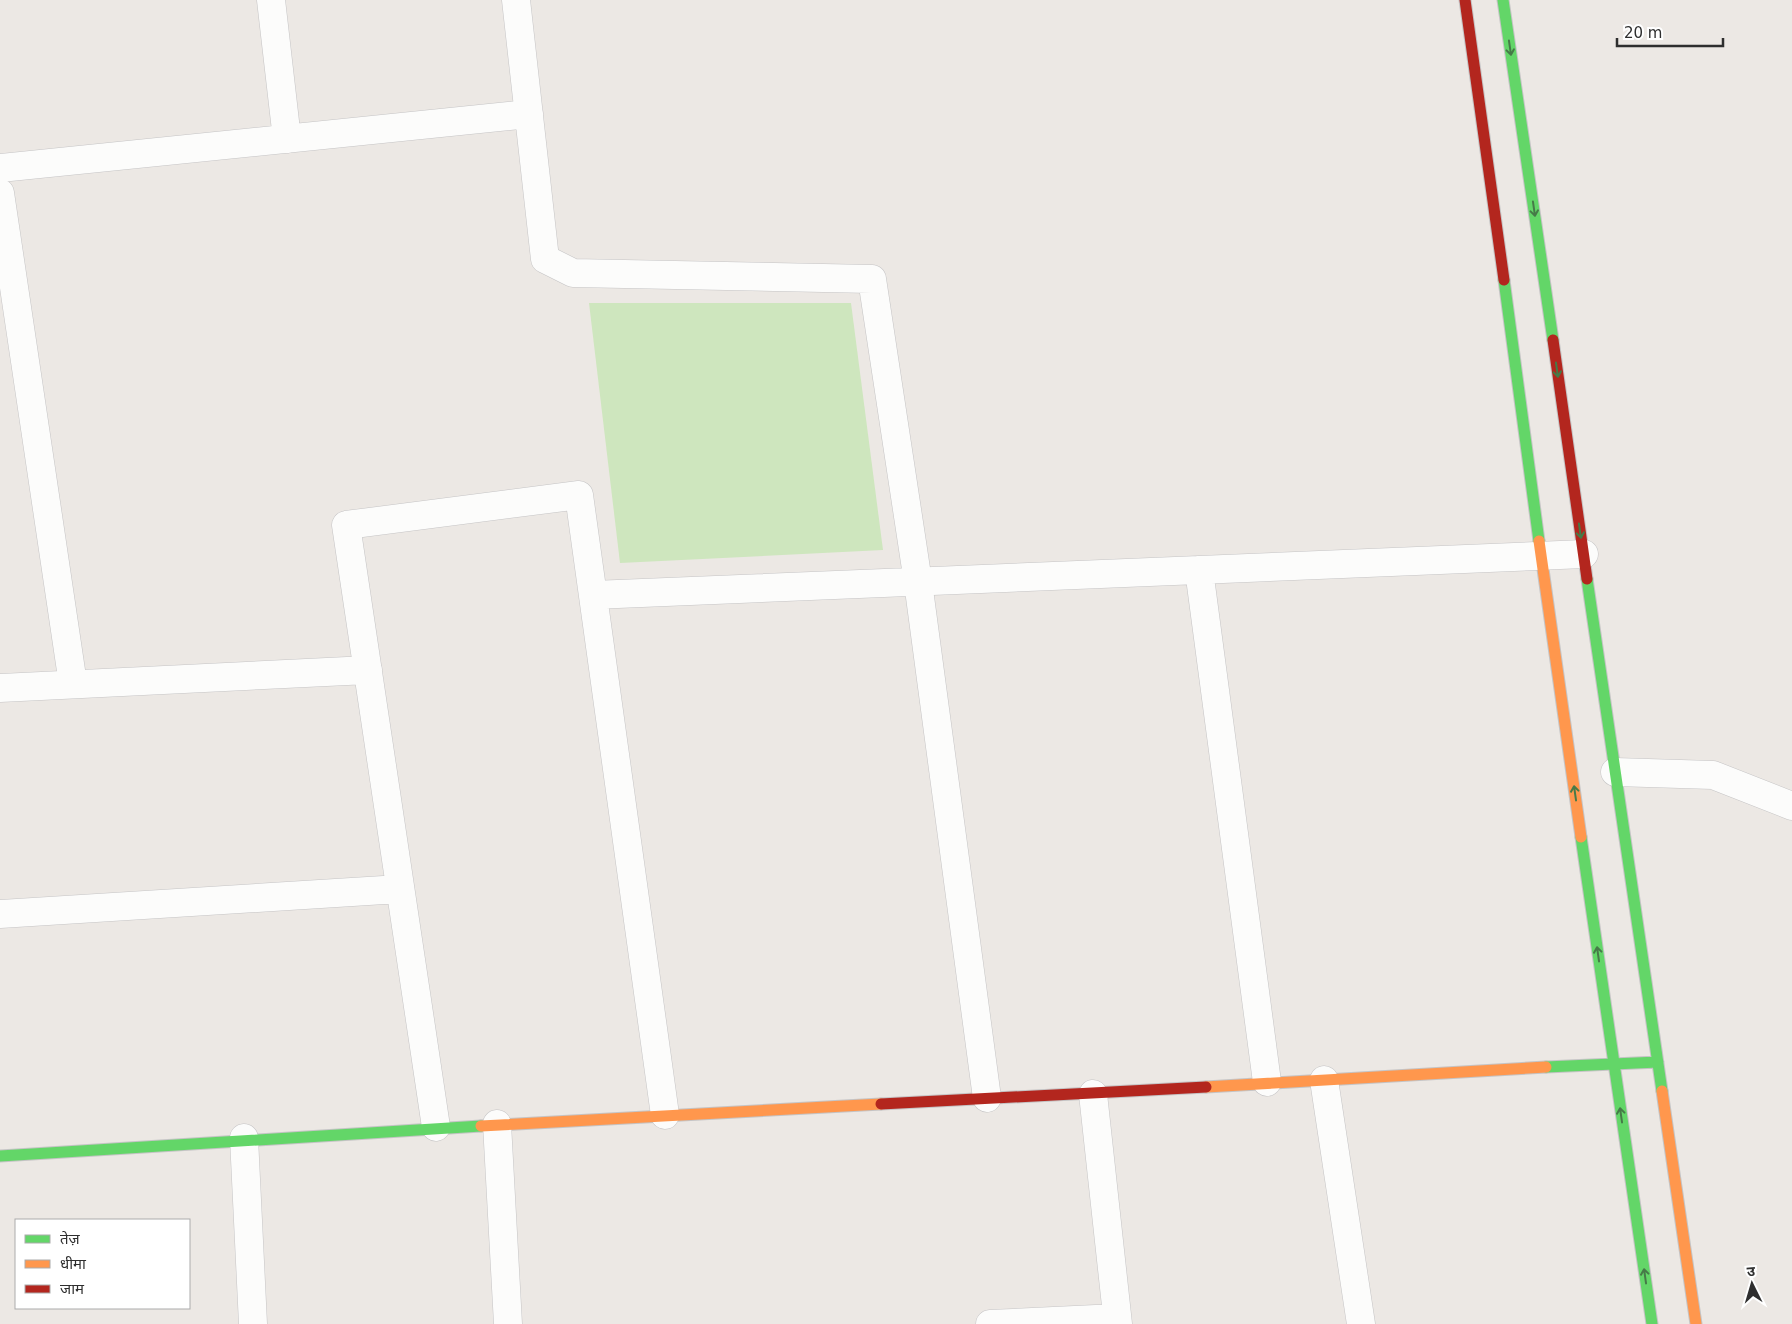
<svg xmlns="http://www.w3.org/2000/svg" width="1792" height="1324" viewBox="0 0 1792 1324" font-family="'DejaVu Sans','Noto Sans Devanagari',sans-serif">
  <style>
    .green { fill: #cee6be }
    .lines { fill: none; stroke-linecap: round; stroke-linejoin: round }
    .street-casing { stroke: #c5c4c5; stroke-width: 29 }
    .fast-casing { stroke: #c5c4c5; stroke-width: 13 }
    .slow-casing { stroke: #c5c4c5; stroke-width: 13 }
    .jam-casing { stroke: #c5c4c5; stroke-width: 13 }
    .street { stroke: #fcfcfb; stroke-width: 28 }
    .fast { stroke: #63d668; stroke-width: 11 }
    .slow { stroke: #ff974d; stroke-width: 11 }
    .jam { stroke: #b3261e; stroke-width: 11 }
    .oneway { stroke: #467a48 }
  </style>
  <rect width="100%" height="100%" fill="#ece8e4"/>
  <path class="green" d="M589 303H851L883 550 620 563Z"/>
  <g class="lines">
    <g class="street-casing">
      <path id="street" d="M271 0 287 139
        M516 0 545 259 573 273 872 279 918 582 987 1098
        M0 168 529 114
        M0 193 73 684
        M1199 570 1267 1082
        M593 595 1584 554
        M0 688 368 670
        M1615 772 1713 775 1792 806
        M0 914 400 889
        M1324 1080 1361 1324
        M1093 1094 1118 1324
        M497 1124 508 1324
        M436 1127 346 525 579 495 665 1115
        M244 1138 253 1324
        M990 1324 1117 1318"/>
    </g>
    <g class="fast-casing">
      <path id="fast" d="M1503 0 1553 340
        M1504 280 1539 541
        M1587 579 1662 1091
        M1581 837 1652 1324
        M1546 1067 1658 1062
        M0 1156 481 1126"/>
    </g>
    <g class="slow-casing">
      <path id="slow" d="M1539 541 1581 837
        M1206 1087 1546 1067
        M1662 1091 1696 1324
        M481 1126 881 1104"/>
    </g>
    <g class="jam-casing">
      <path id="jam" d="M1465 0 1504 280
        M1553 340 1587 579
        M881 1104 1206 1087"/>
    </g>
    <use href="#street" class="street"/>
    <use href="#fast" class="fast"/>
    <use href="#slow" class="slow"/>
    <use href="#jam" class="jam"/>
  </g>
  <defs><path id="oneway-shaft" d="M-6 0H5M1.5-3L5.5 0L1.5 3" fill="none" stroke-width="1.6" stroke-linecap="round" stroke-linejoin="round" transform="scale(1.25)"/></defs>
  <g class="oneway">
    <use href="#oneway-shaft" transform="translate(1510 48) rotate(82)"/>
    <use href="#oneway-shaft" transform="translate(1534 209) rotate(82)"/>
    <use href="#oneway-shaft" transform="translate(1557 370) rotate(82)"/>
    <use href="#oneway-shaft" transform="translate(1580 531) rotate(82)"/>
    <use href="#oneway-shaft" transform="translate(1575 793) rotate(-98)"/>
    <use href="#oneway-shaft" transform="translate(1598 954) rotate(-98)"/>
    <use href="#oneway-shaft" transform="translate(1621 1115) rotate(-98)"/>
    <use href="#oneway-shaft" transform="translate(1645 1276) rotate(-98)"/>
  </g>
  <rect x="15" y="1219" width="175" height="90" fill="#ffffff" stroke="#ababab"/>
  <rect x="25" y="1235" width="25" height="8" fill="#63d668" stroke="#ababab"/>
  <text x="60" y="1244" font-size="15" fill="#2e2e2e">तेज़</text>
  <rect x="25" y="1260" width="25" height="8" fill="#ff974d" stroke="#ababab"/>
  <text x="60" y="1269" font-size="15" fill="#2e2e2e">धीमा</text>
  <rect x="25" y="1285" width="25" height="8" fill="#b3261e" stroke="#ababab"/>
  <text x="60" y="1294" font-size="15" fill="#2e2e2e">जाम</text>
  <g transform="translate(1752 1284) rotate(355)" stroke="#ffffff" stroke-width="4" paint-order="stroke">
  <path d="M0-4L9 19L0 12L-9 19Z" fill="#2e2e2e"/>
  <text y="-8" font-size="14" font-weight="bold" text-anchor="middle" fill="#2e2e2e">उ</text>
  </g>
  <path d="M1617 38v8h106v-8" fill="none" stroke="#2e2e2e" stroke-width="2.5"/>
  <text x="1624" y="38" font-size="15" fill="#2e2e2e" stroke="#ffffff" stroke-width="4" paint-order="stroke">20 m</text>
</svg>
